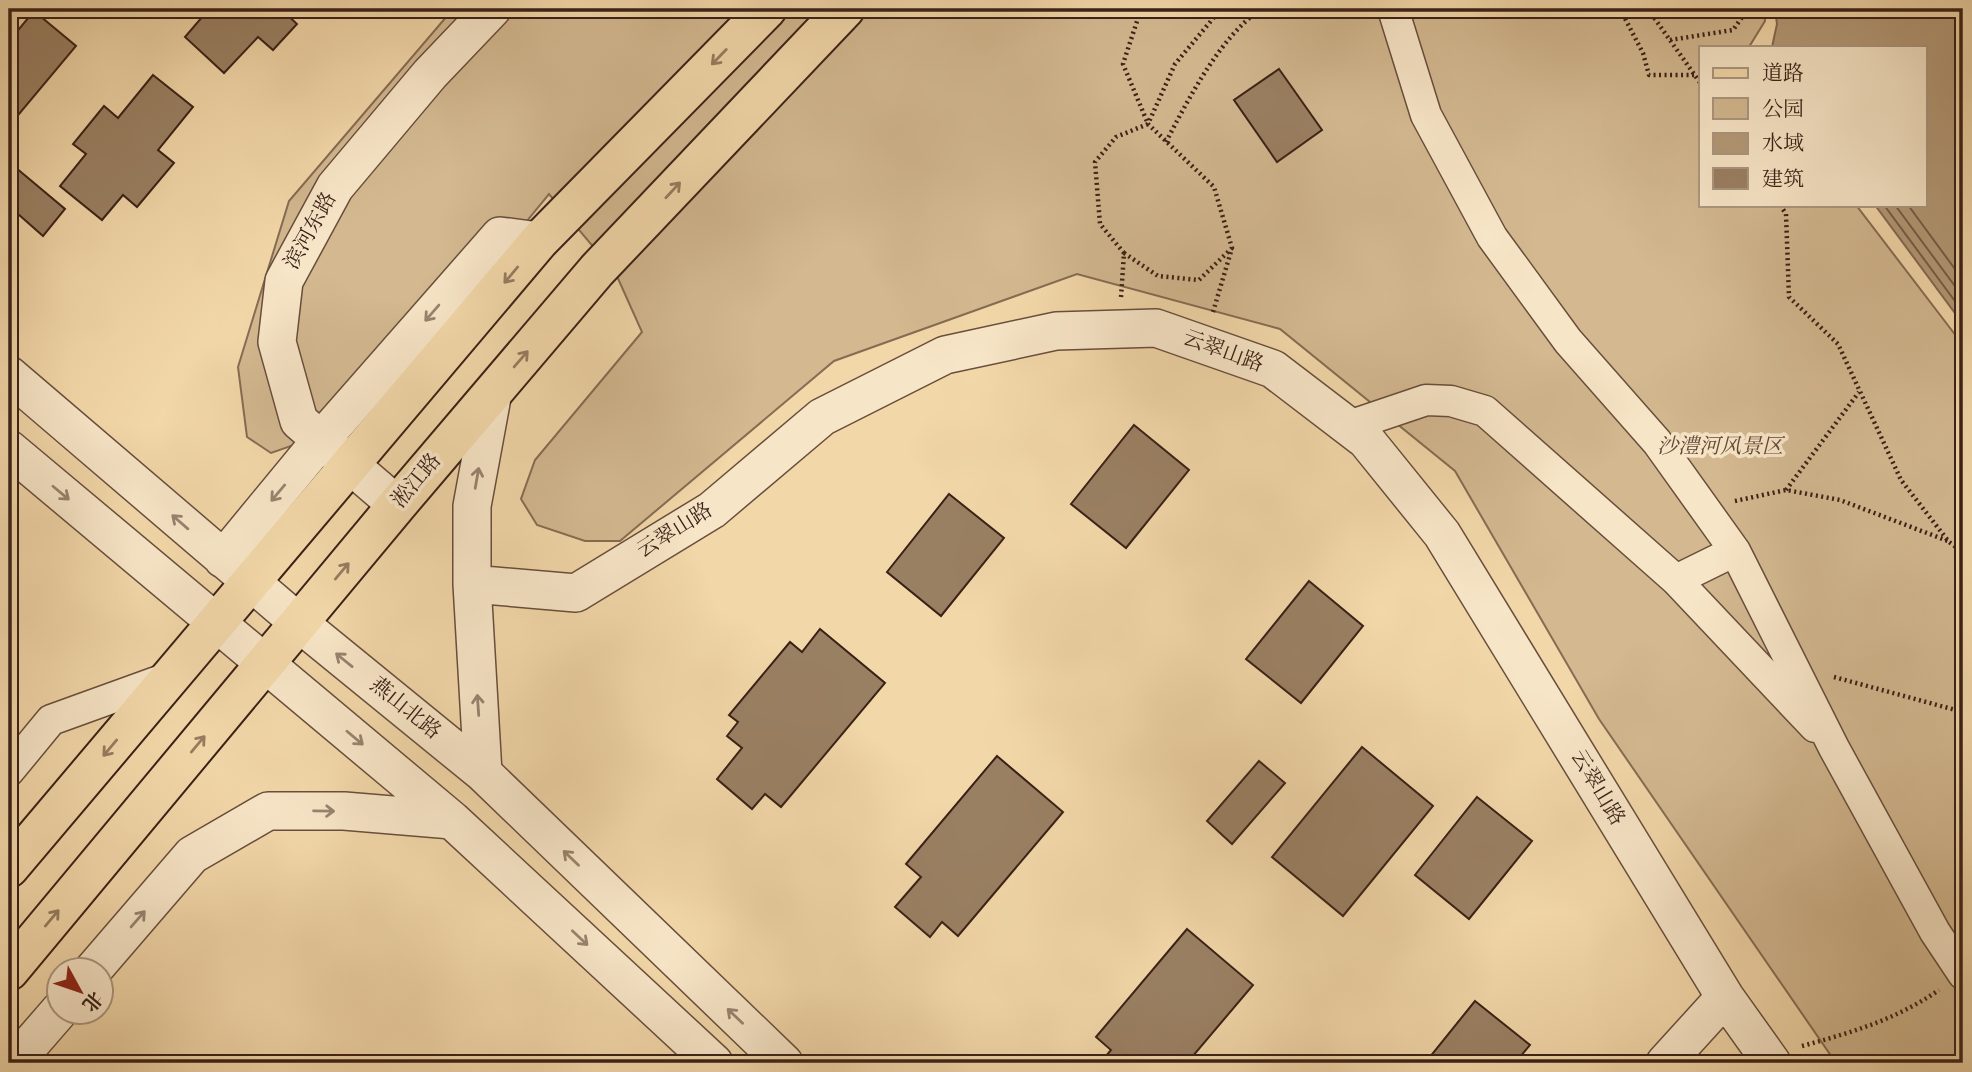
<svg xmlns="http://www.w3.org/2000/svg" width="1972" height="1072" viewBox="0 0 1972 1072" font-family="'IM FELL English','Noto Serif SC',serif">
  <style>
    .green { fill: #d3b890; stroke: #866c54; stroke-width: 2 }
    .water { fill: #b39977; stroke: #836951; stroke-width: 2 }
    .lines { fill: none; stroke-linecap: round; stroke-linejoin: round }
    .shore { stroke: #765d47; stroke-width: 2 }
    .building { fill: #9a8063; stroke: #3a2117; stroke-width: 2 }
    .minor-casing { stroke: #684e3c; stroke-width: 33 }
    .tertiary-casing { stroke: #684e3c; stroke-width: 40 }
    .primary-casing { stroke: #3a2117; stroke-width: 42 }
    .path { stroke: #3a2117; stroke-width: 4.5; stroke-dasharray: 2 3.5; stroke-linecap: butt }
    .minor { stroke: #f7e5c7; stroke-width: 30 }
    .tertiary { stroke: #f7e5c7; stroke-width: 37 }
    .primary { stroke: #f2d7a9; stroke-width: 38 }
    .oneway { stroke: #967c60 }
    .oneway2 { stroke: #98836f }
    .labels { text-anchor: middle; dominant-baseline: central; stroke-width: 7; stroke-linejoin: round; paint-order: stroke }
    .street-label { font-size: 21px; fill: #3a2117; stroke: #f7e5c7 }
    .park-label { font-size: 21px; font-style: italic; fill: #604735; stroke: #f7e5c7 }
  </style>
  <rect width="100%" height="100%" fill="#f2d7a9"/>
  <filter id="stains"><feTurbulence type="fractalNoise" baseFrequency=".00286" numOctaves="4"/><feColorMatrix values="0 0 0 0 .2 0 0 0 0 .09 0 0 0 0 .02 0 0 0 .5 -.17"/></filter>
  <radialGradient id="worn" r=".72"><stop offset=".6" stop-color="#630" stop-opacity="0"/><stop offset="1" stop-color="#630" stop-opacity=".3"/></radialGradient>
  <path class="green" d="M453 9H1764L1765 21 1749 47H1701V205H1856L1963 345V1063H1836L1599 719 1455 471 1280 329 1077 274 834 361 620 541H585L537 525 521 499 535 460 642 332 616 274 549 194 363 421 271 453 247 437 238 367 289 201Z"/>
  <path class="water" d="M1775 9H1963V324L1875 205H1925V47H1772L1777 24Z"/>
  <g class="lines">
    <path class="shore" d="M1884 205 1963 312
      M1895 205 1963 297
      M1908 205 1963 280"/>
  </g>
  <path class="building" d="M209 9H281L297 24 273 50 258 37 224 73 185 37Z
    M34 11 76 46 9 126V41Z
    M1279 69 1322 130 1277 162 1234 100Z
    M153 75 193 107 158 150 174 163 137 207 123 195 102 220 60 186 86 154 73 144 104 106 118 118Z
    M9 162 65 209 43 236 9 206Z
    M1134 425 1189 470 1126 548 1071 504Z
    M949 494 1004 538 941 616 887 572Z
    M1309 581 1363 626 1301 703 1246 659Z
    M820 629 885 683 781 807 765 794 752 809 717 779 742 748 727 736 738 722 729 715 790 642 802 652Z
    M1362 747 1433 806 1343 916 1272 857Z
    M997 756 1063 812 958 936 942 922 930 937 895 907 921 877 906 864Z
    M1259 761 1285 783 1232 844 1207 821Z
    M1477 797 1532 841 1469 919 1415 875Z
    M1187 929 1253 985 1187 1063H1100L1111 1050 1096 1037Z
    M1475 1001 1530 1045 1515 1063H1425Z"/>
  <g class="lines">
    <g class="minor-casing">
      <path id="minor" d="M1393 9 1426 115 1492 237 1568 341 1657 442 1735 551 1834 748 1935 932 1963 974
        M1349 426 1426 400 1451 401 1485 411 1676 580 1815 727
        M1676 580 1735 551
        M9 771 51 720 170 677"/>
    </g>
    <g class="tertiary-casing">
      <path id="tertiary" d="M9 375 299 623 483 773 784 1063
        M9 449 452 820 714 1063
        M397 505 299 421 277 342 284 281 335 187 430 74 492 9
        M223 559 321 440 500 236 539 241
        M472 584 576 593 712 510 822 417 945 355 1056 331 1156 328 1273 369 1366 440 1442 534 1725 997 1772 1063
        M483 773 472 584V506L493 392
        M93 970 192 855 268 811H344L452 820
        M14 1063 60 1010
        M1665 1063 1725 997"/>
    </g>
    <g class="primary-casing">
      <path id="primary" d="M9 868 539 241 767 9
        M9 971 397 505 597 270 845 9"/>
    </g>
    <path class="path" d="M1620 9 1643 53 1649 75H1695
      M1648 9 1701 84
      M1670 40 1733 30 1745 13V9
      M1166 142C1189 98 1220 37 1261 9
      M1780 205 1786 214 1789 297 1838 344 1901 480 1949 542 1963 552
      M1124 253 1158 276 1199 280 1232 248
      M1121 297 1124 253 1100 224 1095 162 1116 137 1148 124 1123 64 1141 9
      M1213 312 1232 248 1214 187 1148 124 1175 64 1221 9
      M1786 490 1859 392
      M1735 501 1786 490 1840 500 1948 541
      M1834 677 1963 712
      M1802 1046C1853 1032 1895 1020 1939 990"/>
    <use href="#minor" class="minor"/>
    <use href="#tertiary" class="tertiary"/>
    <use href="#primary" class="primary"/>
  </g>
  <defs><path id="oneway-shaft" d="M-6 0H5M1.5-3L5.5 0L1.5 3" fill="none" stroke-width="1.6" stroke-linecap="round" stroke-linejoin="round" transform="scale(1.75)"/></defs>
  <g class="oneway">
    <use href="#oneway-shaft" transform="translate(719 57) rotate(134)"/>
    <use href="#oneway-shaft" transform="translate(673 190) rotate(-47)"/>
    <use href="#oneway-shaft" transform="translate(511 275) rotate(130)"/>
    <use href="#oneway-shaft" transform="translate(521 359) rotate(-49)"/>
    <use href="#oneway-shaft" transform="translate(342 571) rotate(-50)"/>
    <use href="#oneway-shaft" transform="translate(198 744) rotate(-50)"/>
    <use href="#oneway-shaft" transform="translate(110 748) rotate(130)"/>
    <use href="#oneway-shaft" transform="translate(52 918) rotate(-50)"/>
  </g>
  <g class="oneway2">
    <use href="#oneway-shaft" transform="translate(432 313) rotate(131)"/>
    <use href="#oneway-shaft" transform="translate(477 478) rotate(-80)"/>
    <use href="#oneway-shaft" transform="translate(61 493) rotate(40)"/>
    <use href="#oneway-shaft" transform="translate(278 493) rotate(130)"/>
    <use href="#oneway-shaft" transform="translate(180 522) rotate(-139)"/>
    <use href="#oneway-shaft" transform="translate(344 660) rotate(-141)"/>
    <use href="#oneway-shaft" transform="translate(478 705) rotate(-94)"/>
    <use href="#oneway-shaft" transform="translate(355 738) rotate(40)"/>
    <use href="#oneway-shaft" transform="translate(324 811) rotate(1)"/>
    <use href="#oneway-shaft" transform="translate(571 858) rotate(-136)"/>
    <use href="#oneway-shaft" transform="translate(138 919) rotate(-49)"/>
    <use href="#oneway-shaft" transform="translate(580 938) rotate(43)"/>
    <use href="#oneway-shaft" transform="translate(735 1016) rotate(-136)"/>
  </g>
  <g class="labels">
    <g class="street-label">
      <text transform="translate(311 231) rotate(-61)">滨河东路</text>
      <text transform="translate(1223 352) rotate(20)">云翠山路</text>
      <text transform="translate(417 481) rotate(-50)">淞江路</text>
      <text transform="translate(675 531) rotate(-32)">云翠山路</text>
      <text transform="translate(405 709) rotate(39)">燕山北路</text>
      <text transform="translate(1597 788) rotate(59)">云翠山路</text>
    </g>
    <g class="park-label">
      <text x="1720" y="447">沙澧河风景区</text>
    </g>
  </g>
  <rect width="1972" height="1072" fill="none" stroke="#f2d7a9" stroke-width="35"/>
  <rect x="10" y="10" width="1951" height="1051" fill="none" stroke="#3a2117" stroke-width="3.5"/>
  <rect x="18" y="18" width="1937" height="1037" fill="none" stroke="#3a2117" stroke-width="2"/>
  <rect x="1699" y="46" width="228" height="161" fill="#f7e5c7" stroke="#ab9781" stroke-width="2"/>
  <rect x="1713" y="68" width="35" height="10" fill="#f2d7a9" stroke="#ab9781" stroke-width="2"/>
  <text x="1762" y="80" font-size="21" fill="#3a2117">道路</text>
  <rect x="1713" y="98" width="35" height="21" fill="#d3b890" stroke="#ab9781" stroke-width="2"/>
  <text x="1762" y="116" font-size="21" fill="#3a2117">公园</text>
  <rect x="1713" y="133" width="35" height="21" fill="#b39977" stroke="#ab9781" stroke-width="2"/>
  <text x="1762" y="150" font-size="21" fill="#3a2117">水域</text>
  <rect x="1713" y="168" width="35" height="21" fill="#9a8063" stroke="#ab9781" stroke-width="2"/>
  <text x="1762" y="186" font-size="21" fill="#3a2117">建筑</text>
  <g transform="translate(80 991) rotate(130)"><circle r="33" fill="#f7e5c7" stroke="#ab9781" stroke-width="2"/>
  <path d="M0-5L12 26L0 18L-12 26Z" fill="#8f2418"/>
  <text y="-10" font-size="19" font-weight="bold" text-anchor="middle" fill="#3a2117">北</text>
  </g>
  <rect width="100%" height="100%" filter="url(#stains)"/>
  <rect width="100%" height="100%" fill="url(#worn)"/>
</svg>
